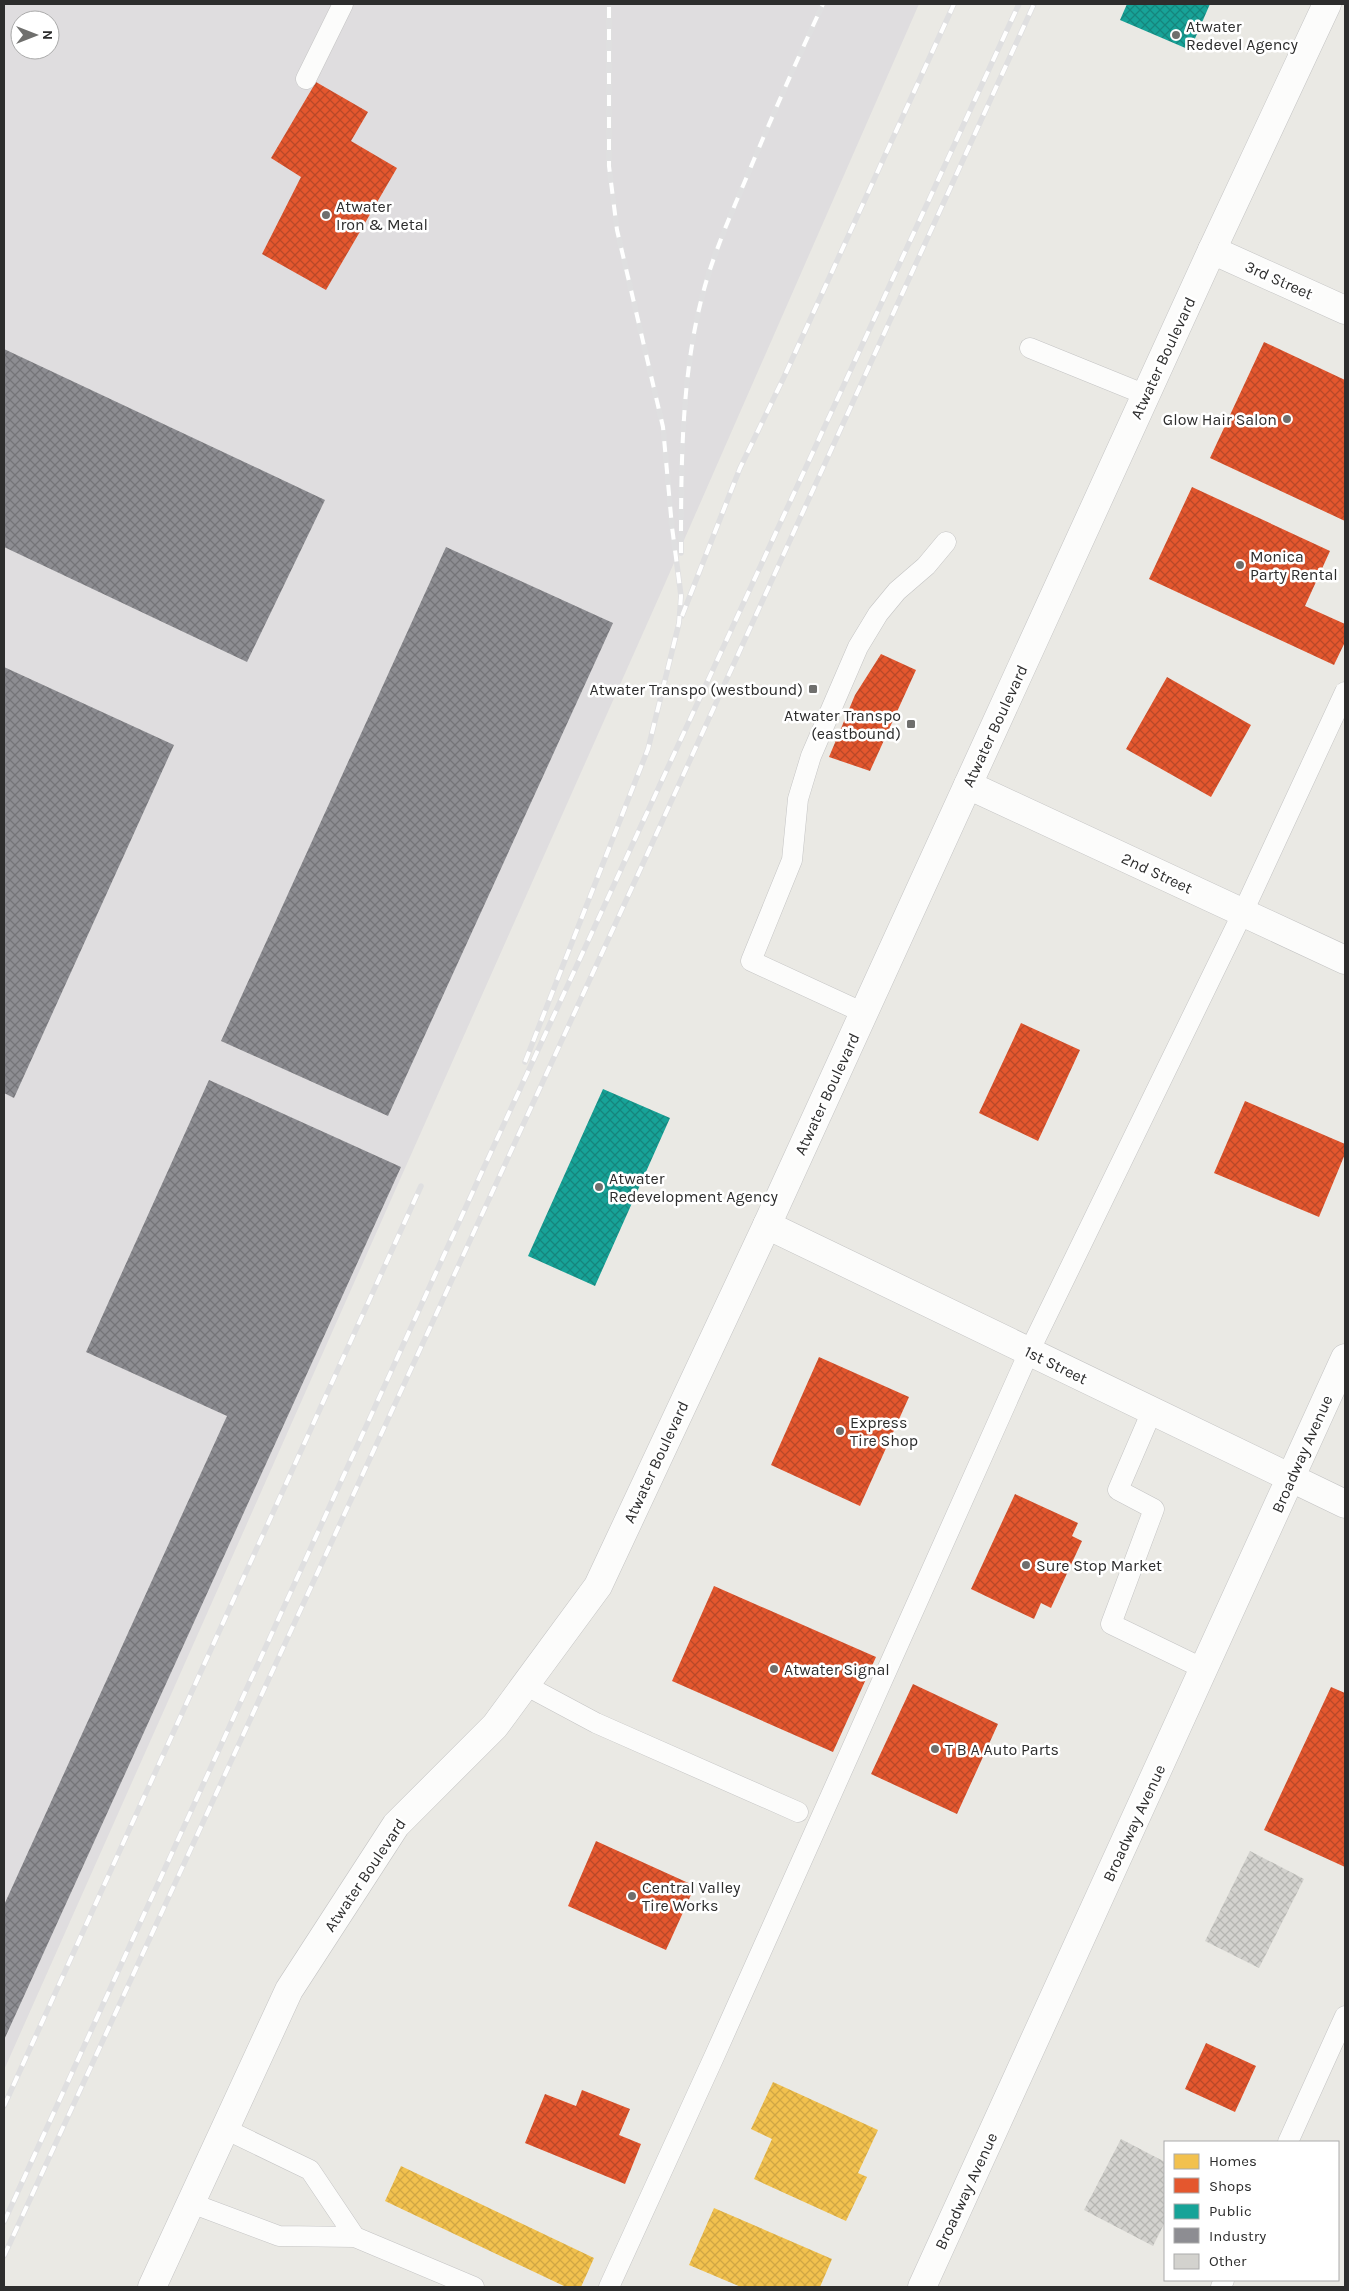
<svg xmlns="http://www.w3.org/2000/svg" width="1349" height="2291" viewBox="0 0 1349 2291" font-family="Karla,sans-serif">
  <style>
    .industrial { fill: #dfdddf; fill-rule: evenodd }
    .homes { fill: url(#homes-cross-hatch) }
    .shops { fill: url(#shops-cross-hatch) }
    .public { fill: url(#public-cross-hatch) }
    .industry { fill: url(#industry-cross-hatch) }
    .building { fill: url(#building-cross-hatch) }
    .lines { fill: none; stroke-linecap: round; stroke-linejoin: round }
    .service-casing { stroke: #c4c4c4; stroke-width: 21 }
    .minor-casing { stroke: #c4c4c4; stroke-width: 29 }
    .tertiary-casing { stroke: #c4c4c4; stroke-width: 29 }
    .secondary-casing { stroke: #c4c4c4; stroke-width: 29 }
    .service { stroke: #fcfcfb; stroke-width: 20 }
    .minor { stroke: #fcfcfb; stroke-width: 28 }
    .tertiary { stroke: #fcfcfb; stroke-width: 28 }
    .secondary { stroke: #fcfcfb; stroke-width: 28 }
    .rail-casing { stroke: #dfdfe0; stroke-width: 5.5 }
    .rail { stroke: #fff; stroke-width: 4; stroke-dasharray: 11; stroke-linecap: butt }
    .poi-dot { fill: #6f6f6d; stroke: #fff; stroke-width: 2 }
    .labels { text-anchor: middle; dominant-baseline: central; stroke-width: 5; stroke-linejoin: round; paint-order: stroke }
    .poi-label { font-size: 16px; fill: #2d2d2d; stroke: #fff; text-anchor: start }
    .street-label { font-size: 16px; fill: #2d2d2d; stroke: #fff }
  </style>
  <defs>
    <pattern id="homes-cross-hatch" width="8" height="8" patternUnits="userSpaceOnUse" patternTransform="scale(1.25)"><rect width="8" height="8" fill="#f2c14e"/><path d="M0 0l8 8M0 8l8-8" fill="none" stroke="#d0a644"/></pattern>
    <pattern id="shops-cross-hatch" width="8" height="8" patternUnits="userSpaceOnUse" patternTransform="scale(1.25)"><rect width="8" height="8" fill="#e4572e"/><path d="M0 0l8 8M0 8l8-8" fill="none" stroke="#b94828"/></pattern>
    <pattern id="public-cross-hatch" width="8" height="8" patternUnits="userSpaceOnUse" patternTransform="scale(1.25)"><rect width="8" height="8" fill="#17a398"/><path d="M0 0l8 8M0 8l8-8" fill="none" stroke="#15857c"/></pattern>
    <pattern id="industry-cross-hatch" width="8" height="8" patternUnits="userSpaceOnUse" patternTransform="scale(1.25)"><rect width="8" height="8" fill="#8d8d92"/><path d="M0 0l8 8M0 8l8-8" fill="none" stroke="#747478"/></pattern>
    <pattern id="building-cross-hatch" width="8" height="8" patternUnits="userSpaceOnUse" patternTransform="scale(1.25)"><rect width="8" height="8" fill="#d3d2ce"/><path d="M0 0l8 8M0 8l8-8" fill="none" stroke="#b5b5b1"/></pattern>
  </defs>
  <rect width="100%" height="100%" fill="#eae9e4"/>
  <path class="industrial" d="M4 4H919L663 588 4 2070ZM20 20H50V50H20Z"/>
  <path class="homes" d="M773 2082 878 2130 858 2173 867 2177 846 2221 754 2179 772 2139 751 2129Z
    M401 2166 594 2258 581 2287H566L385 2201Z
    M714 2208 832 2259 820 2287H741L689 2265Z"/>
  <path class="shops" d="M316 82 368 112 351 141 397 168 326 290 262 254 301 177 271 158Z
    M1264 342 1345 380V521L1210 458Z
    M1192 487 1330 551 1305 606 1345 624V642L1334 665 1149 579Z
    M881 654 916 670 870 771 829 757 855 695Z
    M1167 677 1251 725 1211 797 1126 749Z
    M1021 1023 1080 1050 1038 1141 979 1113Z
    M1245 1101 1345 1144V1154L1319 1217 1214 1173Z
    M819 1357 909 1397 860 1506 771 1465Z
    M1015 1494 1078 1523 1072 1536 1082 1541 1051 1608 1041 1603 1034 1619 971 1589Z
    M714 1586 876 1657 833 1752 672 1681Z
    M913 1684 998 1724 957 1814 871 1774Z
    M1331 1687 1345 1693V1867L1264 1830Z
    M596 1841 695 1886 666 1950 568 1906Z
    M1206 2043 1256 2066 1235 2112 1185 2089Z
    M582 2090 630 2109 619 2135 641 2144 625 2184 525 2143 545 2094 576 2106Z"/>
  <path class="public" d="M1127 4H1210L1190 50 1120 20Z
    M603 1089 670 1118 595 1286 528 1256Z"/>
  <path class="industry" d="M4 349 325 500 247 662 4 547Z
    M446 547 613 623 388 1116 221 1041Z
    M4 667 174 745 14 1098 4 1093Z
    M209 1080 401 1167 4 2040V1905L227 1416 86 1352Z"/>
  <path class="building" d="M1250 1851 1304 1879 1259 1968 1205 1941Z
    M1121 2139 1165 2162V2222L1153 2246 1084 2210Z"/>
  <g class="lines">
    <g class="service-casing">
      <path id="service" d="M306 79 343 4
        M1030 348 1146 395
        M864 1013 751 961 792 860 798 799 811 756 858 647 878 614 897 591 926 566 946 542
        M1152 1411 1118 1490 1154 1509 1111 1624 1204 1669
        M525 1685 596 1723 798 1812
        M225 2129 310 2170 355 2237
        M1288 2142 1345 2016
        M191 2203 279 2236 355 2237 474 2287
        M609 2287 714 2057 1029 1352 1243 912 1345 692
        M1221 2287 1224 2280"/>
    </g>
    <g class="minor-casing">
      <path id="minor" d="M1212 250 1345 310
        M968 785 1345 960"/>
    </g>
    <g class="tertiary-casing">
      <path id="tertiary" d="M767 1225 1345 1504
        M922 2287 1345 1358"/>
    </g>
    <g class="secondary-casing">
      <path id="secondary" d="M152 2287 289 1990 396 1825 495 1726 598 1586 767 1225 1212 250 1327 4"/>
    </g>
    <use href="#service" class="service"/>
    <use href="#minor" class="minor"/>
    <use href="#tertiary" class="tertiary"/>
    <use href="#secondary" class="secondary"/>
    <g class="rail-casing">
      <path id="rail" d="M681 553C681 473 681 383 700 305 710 262 728 221 745 181 770 121 796 62 823 4
        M682 616 740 468 784 377 954 4
        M525 1062 648 749 679 623 681 596 672 527 663 427 617 230 609 166V4
        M4 2106 421 1186
        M4 2222 480 1176 1019 4
        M4 2256 640 870 1034 4"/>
    </g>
    <use href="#rail" class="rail"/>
  </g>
  <g class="poi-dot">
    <circle cx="1176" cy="35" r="5"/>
    <circle cx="326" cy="215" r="5"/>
    <circle cx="1287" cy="419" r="5"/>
    <circle cx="1240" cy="565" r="5"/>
    <rect x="808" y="684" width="10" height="10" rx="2.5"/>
    <rect x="906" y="719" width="10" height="10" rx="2.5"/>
    <circle cx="599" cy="1187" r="5"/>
    <circle cx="840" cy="1431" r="5"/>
    <circle cx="1026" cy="1565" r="5"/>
    <circle cx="774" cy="1669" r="5"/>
    <circle cx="935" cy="1749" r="5"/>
    <circle cx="632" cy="1896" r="5"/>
  </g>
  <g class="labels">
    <g class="poi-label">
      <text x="1186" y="26">Atwater<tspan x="1186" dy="18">Redevel Agency</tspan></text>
      <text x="336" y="206">Atwater<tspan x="336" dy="18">Iron &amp; Metal</tspan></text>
      <text x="1277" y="419" text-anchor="end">Glow Hair Salon</text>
      <text x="1250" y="556">Monica<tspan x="1250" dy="18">Party Rental</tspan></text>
      <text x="803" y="689" text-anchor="end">Atwater Transpo (westbound)</text>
      <text x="901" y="715" text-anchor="end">Atwater Transpo<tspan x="901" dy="18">(eastbound)</tspan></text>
      <text x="609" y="1178">Atwater<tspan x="609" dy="18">Redevelopment Agency</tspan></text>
      <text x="850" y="1422">Express<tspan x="850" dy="18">Tire Shop</tspan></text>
      <text x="1036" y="1565">Sure Stop Market</text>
      <text x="784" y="1669">Atwater Signal</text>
      <text x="945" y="1749">T B A Auto Parts</text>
      <text x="642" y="1887">Central Valley<tspan x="642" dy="18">Tire Works</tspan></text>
    </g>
    <g class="street-label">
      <text transform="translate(1279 280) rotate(24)">3rd Street</text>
      <text transform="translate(1163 358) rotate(-65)">Atwater Boulevard</text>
      <text transform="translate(995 726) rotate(-65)">Atwater Boulevard</text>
      <text transform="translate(1157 873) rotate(25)">2nd Street</text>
      <text transform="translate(827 1094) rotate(-65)">Atwater Boulevard</text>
      <text transform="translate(1056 1365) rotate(26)">1st Street</text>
      <text transform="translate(1302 1454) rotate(-66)">Broadway Avenue</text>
      <text transform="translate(656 1462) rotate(-65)">Atwater Boulevard</text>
      <text transform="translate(1134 1823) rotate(-65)">Broadway Avenue</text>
      <text transform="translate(365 1875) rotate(-56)">Atwater Boulevard</text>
      <text transform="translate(966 2191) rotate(-65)">Broadway Avenue</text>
    </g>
  </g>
  <rect width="1349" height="2291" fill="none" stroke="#2d2d2d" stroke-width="10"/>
  <rect x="1164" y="2141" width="175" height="140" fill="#ffffff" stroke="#ababab"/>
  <rect x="1174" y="2154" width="25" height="15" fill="#f2c14e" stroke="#ababab"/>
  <text x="1209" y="2166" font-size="15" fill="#2d2d2d">Homes</text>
  <rect x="1174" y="2178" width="25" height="15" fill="#e4572e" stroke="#ababab"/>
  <text x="1209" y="2191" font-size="15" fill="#2d2d2d">Shops</text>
  <rect x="1174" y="2204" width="25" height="15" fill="#17a398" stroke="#ababab"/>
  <text x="1209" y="2216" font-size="15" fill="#2d2d2d">Public</text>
  <rect x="1174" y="2228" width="25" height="15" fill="#8d8d92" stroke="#ababab"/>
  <text x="1209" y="2241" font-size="15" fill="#2d2d2d">Industry</text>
  <rect x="1174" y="2254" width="25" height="15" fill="#d3d2ce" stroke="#ababab"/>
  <text x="1209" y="2266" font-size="15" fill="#2d2d2d">Other</text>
  <g transform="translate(35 35) rotate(90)"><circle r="24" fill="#ffffff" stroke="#ababab"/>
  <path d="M0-4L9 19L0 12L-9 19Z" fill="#6f6f6d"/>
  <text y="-8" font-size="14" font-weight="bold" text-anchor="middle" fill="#2d2d2d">N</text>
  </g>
</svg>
